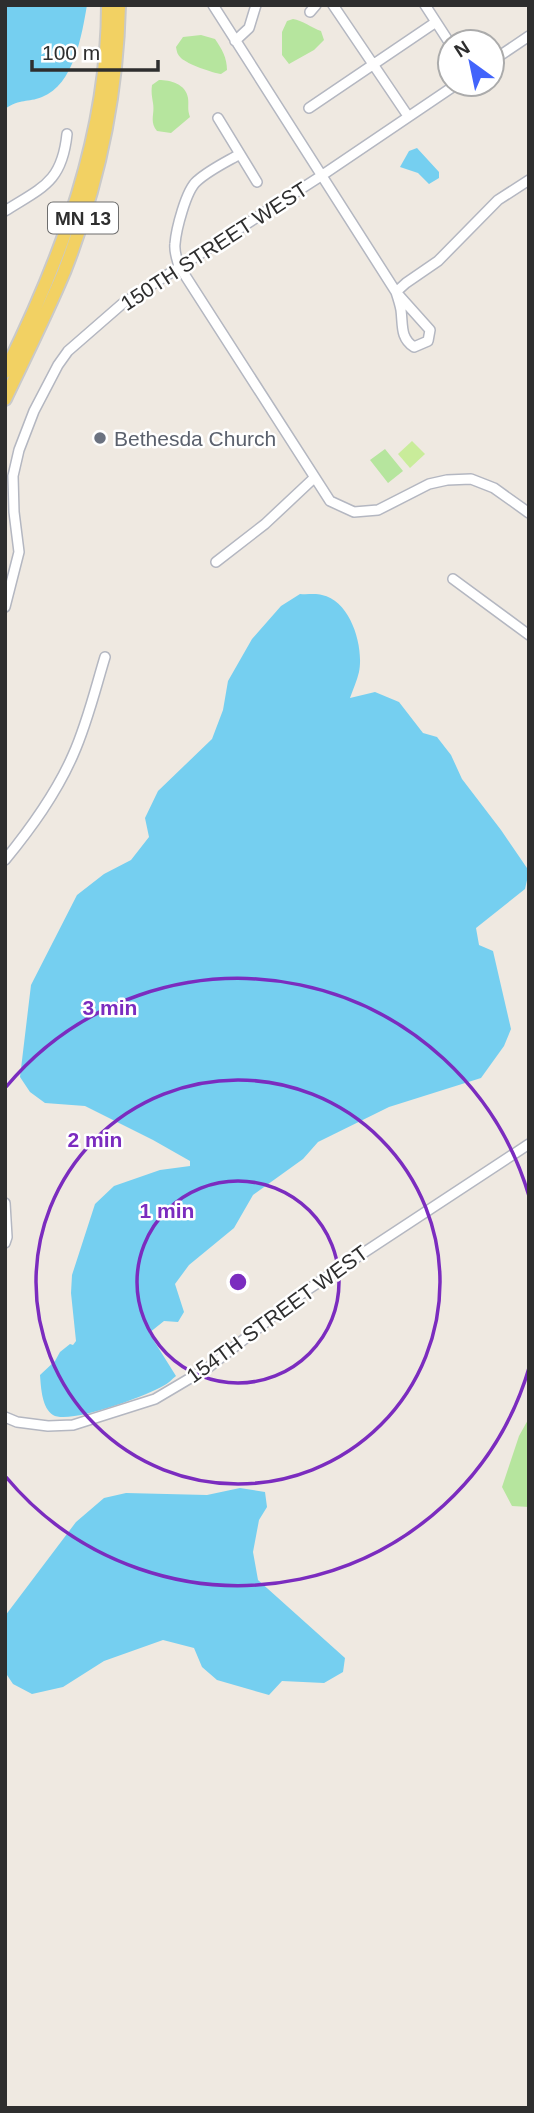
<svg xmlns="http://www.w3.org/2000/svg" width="534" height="2113" viewBox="0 0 534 2113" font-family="Arial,sans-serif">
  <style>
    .green { fill: #b6e59e }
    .pitch { fill: #c9ec9a }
    .water { fill: #75cff0 }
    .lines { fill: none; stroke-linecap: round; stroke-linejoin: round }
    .minor-casing { stroke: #b4b7c1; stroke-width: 12 }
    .major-casing { stroke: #c9c9c9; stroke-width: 16 }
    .minor { stroke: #fff; stroke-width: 9 }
    .major { stroke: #f2d163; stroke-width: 12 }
    .ring { fill: none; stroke: #7b2cbf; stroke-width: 3.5 }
    .worship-dot { fill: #6b7280; stroke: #fff; stroke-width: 2.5 }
    .labels { text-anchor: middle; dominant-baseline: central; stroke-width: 5; stroke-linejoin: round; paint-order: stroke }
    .shield { fill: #fff; stroke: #6d6d6d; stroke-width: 2 }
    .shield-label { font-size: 19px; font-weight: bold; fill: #2e2e2e }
    .street-label { font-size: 21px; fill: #2e2e2e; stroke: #fff }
    .worship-label { font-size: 21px; fill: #5b616d; stroke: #fff; text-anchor: start }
    .centre { fill: #7b2cbf; stroke: #fff; stroke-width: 3.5 }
    .ring-label { font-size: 21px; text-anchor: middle; font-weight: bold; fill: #7b2cbf; stroke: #fff; stroke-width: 5; stroke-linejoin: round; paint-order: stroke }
  </style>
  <rect width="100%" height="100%" fill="#efe9e1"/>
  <path class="green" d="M293 19C302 20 312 28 321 31L324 40 314 50 289 64 282 55V32L287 21Z
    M201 35 215 39C222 49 227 58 227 70L221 74C213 73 187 64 181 58 177 54 177 52 176 47L183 37Z
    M159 80C170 80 186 84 188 98 189 105 187 109 190 117L171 133 157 131C149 121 155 115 153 103 152 96 151 93 152 85Z
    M385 449 403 471 388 483 370 460Z
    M529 1418V1507L512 1506 502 1487 519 1436Z"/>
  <path class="pitch" d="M412 441 425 454 410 468 398 454Z"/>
  <path class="water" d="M5 5H87C82 34 74 85 42 97 27 103 21 98 5 109Z
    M417 148 439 172V178L429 184 418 173 400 167 409 151Z
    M300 594C307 595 315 593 322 595 351 601 364 647 359 672 357 681 353 689 350 698L375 692 399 702 423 733 437 737 451 755 462 779 501 830 529 871 525 889 476 928 479 945 493 951 511 1029 504 1046 481 1078 389 1107 318 1142 303 1159 253 1195 234 1228 189 1265 175 1284 184 1312 178 1322 164 1321 149 1333 176 1376C172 1379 168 1384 163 1386 146 1396 69 1425 53 1415 42 1408 41 1388 40 1375L55 1361 60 1352 70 1344 73 1345 76 1341 71 1293 72 1275 95 1204 114 1186 160 1170 190 1166V1161L153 1140 85 1106 45 1103 30 1092 20 1077 31 985 77 895 104 874 131 860 149 837 145 818 158 791 212 739 223 710 228 681 252 639 281 606Z
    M240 1488 265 1492 267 1507 259 1520 253 1552 258 1580 345 1658 343 1672 324 1683 282 1681 269 1695 217 1680 202 1667 194 1648 163 1640 104 1661 63 1687 32 1694 13 1684 5 1672V1616L76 1522 104 1498 126 1493 207 1495Z"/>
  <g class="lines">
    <g class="minor-casing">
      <path id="minor" d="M213 5 396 292 430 330 428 341 414 347C400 338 403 325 401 310 400 304 398 298 396 292
        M333 5 408 116
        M425 5 449 42
        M310 12 316 5
        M235 41 249 28 256 5
        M492 61 529 36
        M309 108 436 22
        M218 118 257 182
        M240 154C226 162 209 170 197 181 186 190 176 230 175 244 174 252 177 259 179 266L330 501 354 512 378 510 429 484 447 480 471 479 494 488 529 513
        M5 211C43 187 62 182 67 134
        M396 292 406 283 438 261 498 200 529 180
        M216 562 265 524 314 478
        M453 579 529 635
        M5 607 19 552 14 512 13 476 19 450 34 411 58 365 68 351 122 304 321 176 457 84
        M5 860C31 828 56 794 73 755 87 724 95 690 105 657
        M5 1203 7 1237 5 1243
        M5 1417 17 1422 48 1426 73 1425 155 1399 209 1367 304 1292 529 1144"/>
    </g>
    <g class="major-casing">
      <path id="major" d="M5 372C62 257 108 135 108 5
        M5 399C25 357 46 315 64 272 97 188 117 96 119 5"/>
    </g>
    <use href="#minor" class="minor"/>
    <use href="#major" class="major"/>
  </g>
  <g class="ring">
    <circle cx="238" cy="1282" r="101"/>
    <circle cx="238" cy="1282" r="202"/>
    <path d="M529 1368A303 303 0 0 1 6 1477M6 1087A303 303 0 0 1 529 1196"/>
  </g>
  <circle class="worship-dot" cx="100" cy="438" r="7"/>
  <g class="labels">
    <rect class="shield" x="48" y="202.5" width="70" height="31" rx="5"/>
    <g class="shield-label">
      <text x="83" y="218">MN 13</text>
    </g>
    <g class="street-label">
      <text transform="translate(214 246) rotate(-33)">150TH STREET WEST</text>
      <text transform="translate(277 1314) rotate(-36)">154TH STREET WEST</text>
    </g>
    <g class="worship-label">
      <text x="114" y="438">Bethesda Church</text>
    </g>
  </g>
  <circle cx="238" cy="1282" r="10" class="centre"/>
  <g class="ring-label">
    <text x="110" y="1015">3 min</text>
    <text x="95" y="1147">2 min</text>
    <text x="167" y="1218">1 min</text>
  </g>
  <rect width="534" height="2113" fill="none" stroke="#2e2e2e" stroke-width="14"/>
  <g transform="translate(471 63) rotate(327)"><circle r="33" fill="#ffffff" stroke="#ababab" stroke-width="2"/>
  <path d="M0-5L12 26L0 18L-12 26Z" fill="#4264fb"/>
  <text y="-10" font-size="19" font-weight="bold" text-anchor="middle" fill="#2e2e2e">N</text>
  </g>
  <path d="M32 60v10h126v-10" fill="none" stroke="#2e2e2e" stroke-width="3.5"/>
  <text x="42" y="60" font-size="21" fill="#2e2e2e" stroke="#ffffff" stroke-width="5" paint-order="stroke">100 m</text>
</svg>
